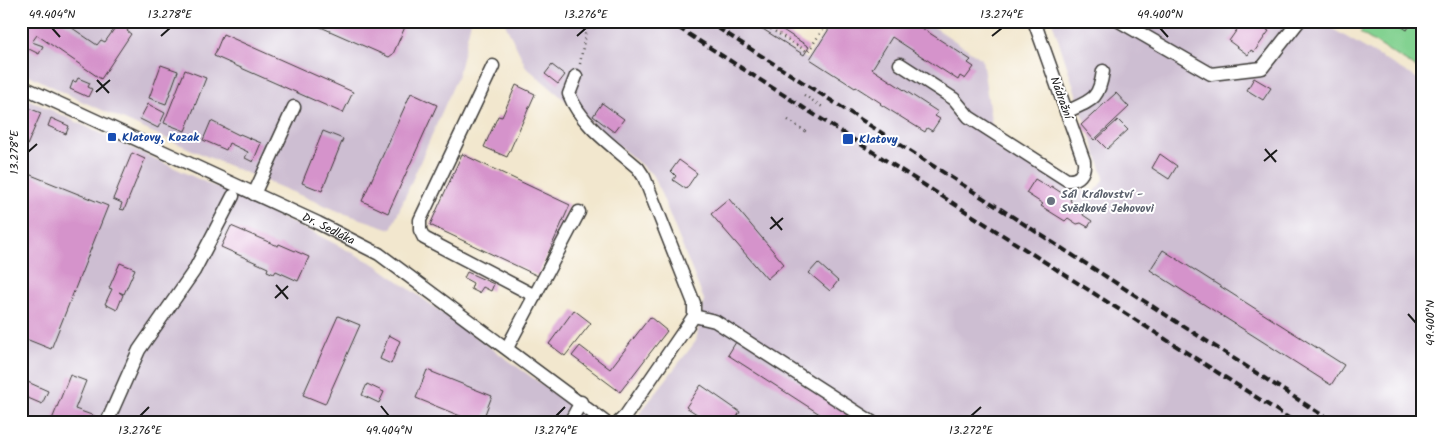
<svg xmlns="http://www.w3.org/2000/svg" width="1444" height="443" viewBox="0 0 1444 443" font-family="Kalam,sans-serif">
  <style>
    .industrial { fill: #cdbed2 }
    .green { fill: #83d291; stroke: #507756 }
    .building { fill: #d593cb }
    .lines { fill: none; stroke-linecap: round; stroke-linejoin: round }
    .minor-casing { stroke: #3c3a37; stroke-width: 15 }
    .path { stroke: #3c3a37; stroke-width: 2.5; stroke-dasharray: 1 4; stroke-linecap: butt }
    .minor { stroke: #fff; stroke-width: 12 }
    .rail { stroke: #1c1c1c; stroke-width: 4; stroke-dasharray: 8 4; stroke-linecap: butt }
    .ticks { fill: none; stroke: #1c1c1c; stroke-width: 2 }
    .transit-dot { fill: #1a4fb4; stroke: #fff; stroke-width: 2 }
    .worship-dot { fill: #6b7280; stroke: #fff; stroke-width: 2 }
    .labels { text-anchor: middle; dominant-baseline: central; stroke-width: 4; stroke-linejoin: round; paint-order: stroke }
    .street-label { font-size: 12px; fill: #1c1c1c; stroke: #fff }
    .transit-label { font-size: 12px; font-weight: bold; fill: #164399; stroke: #fff; text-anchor: start }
    .worship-label { font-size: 12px; font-weight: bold; fill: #5b616d; stroke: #fff; text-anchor: start }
    .neatline { fill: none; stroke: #1c1c1c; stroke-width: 2 }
    .ticks-label { font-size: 12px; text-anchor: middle; fill: #1c1c1c }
  </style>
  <rect width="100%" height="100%" fill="#fff"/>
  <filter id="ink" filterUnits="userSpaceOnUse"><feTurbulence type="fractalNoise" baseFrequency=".02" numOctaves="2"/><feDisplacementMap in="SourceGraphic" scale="10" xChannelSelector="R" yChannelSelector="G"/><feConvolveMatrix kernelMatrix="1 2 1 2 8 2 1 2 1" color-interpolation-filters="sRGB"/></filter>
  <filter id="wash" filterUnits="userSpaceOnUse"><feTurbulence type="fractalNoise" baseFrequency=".0096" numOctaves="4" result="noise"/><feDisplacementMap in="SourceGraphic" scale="20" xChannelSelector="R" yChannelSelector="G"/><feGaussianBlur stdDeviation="1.12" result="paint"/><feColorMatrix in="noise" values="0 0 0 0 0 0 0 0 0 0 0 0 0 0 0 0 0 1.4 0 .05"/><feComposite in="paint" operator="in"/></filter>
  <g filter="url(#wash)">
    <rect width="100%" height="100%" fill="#f2e7ce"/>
    <path class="industrial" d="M21 21H471L458 75 391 229 343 213 215 160 79 100 21 71Z
      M504 21H749L807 59 832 21H925L982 59 993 134 1092 197 1104 178 1052 21H1319L1423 82V422H633L696 341 704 300 654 176 526 67Z
      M21 96 316 234 376 265 576 409 590 422H21Z"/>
    <path class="green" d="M1369 21H1423V72L1360 33Z"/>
    <g id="blocks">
      <path class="building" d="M21 21H62L97 45 101 40 105 42 117 25 110 21H133L127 31 131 34 101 79 37 35 32 42 43 46 39 54 29 49 23 58 21 57Z
        M307 21H393L405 27 393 54 389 57Z
        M750 21H769L809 47 804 55Z
        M834 21H911L971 60 968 63 974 67 965 79 960 76 958 80 892 37 872 69 938 112 935 116 940 119 932 131 927 128 925 132 880 104 881 103 856 87 855 88 810 59Z
        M1243 21H1273L1267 30 1269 31 1254 52 1251 50 1248 55 1229 41Z
        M1401 21H1407L1411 24 1407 30 1399 25Z
        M223 34 353 92 343 113 214 56Z
        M161 65 178 71 166 104 149 98Z
        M552 65 565 75 558 84 545 74Z
        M185 70 206 78 185 131 164 123Z
        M78 78 90 83 88 87 92 89 88 97 70 89 73 81 76 82Z
        M1254 78 1271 88 1263 100 1247 90Z
        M516 85 535 94 507 157 484 147 498 116 502 117Z
        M411 93 437 105 388 213 362 201Z
        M1116 93 1129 107 1094 140 1081 125Z
        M602 103 624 119 614 132 593 116Z
        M148 104 165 113 158 128 140 119Z
        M21 105 41 113 25 150 21 148Z
        M51 118 69 126 66 134 48 126Z
        M1118 120 1128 130 1107 149 1097 139Z
        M211 121 239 135 240 134 261 143 253 162 245 158 248 152 229 143 226 150 203 140Z
        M323 131 343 139 322 191 302 183Z
        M132 153 145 159 124 210 120 209 122 203 113 199Z
        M462 154 570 205 538 276 430 225Z
        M1160 154 1177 166 1169 179 1152 168Z
        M679 160 697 173 686 189 673 180 676 176 671 171Z
        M21 171 108 206 51 349 21 337Z
        M1035 179 1050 188 1051 186 1071 199 1070 201 1076 205 1075 207 1084 212 1083 215 1092 221 1088 227 1081 223 1077 224 1068 218 1065 221 1041 206 1043 204 1026 193Z
        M729 199 784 264 767 279 711 214Z
        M231 226 278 246 279 244 309 257 298 281 276 271 274 274 267 271 268 268 221 247Z
        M1163 250 1344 365 1331 385 1150 270Z
        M120 263 135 269 124 294 119 292 123 295 117 310 105 304 112 289 109 288Z
        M818 263 838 281 830 291 809 273Z
        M467 272 494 284 491 291 483 287 479 293 471 289 473 283 464 278Z
        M574 310 591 323 565 356 549 344Z
        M338 316 360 325 325 404 303 395Z
        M650 317 667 331 620 392 572 356 580 346 610 369Z
        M389 335 400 341 391 364 380 359Z
        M736 342 862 422H832L728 355Z
        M427 370 492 396 482 422H475L416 398Z
        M70 375 86 381 75 409 97 417 95 422H51Z
        M21 379 48 391 42 404 21 395Z
        M367 384 384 392 379 403 362 395Z
        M701 385 740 412 734 422H709L686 407Z"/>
    </g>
  </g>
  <g filter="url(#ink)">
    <use href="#blocks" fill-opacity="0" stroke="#3c3a37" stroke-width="1"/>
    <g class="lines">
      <g class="minor-casing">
        <g id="minor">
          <path d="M1119 21 1211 74 1262 68 1299 21"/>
          <path d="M900 64 954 99 969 117 1067 180C1079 181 1085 173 1084 161L1034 21"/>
          <path d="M493 66 420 220V230L424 238 535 296"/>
          <path d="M576 76 569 94C581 125 613 146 638 168L644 177 694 303V316L626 415 619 422"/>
          <path id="s1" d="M21 86 318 223 379 254 605 422"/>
          <path d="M1066 112C1092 100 1099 100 1103 71"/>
          <path d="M254 194 294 107"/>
          <path d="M694 316 715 321 872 422"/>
          <path d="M507 348 579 212"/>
          <path d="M107 422 139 350 194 271 233 196"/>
          <path d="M570 422 581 402"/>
        </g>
      </g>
      <path class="path" d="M758 21 808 52 828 21
        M580 64 586 29 580 21
        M804 95 824 108
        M788 120 808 133"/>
      <use href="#minor" class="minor"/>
      <path class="rail" d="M668 21 1295 422
        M707 21 1333 422"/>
    </g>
  </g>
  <path class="ticks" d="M52 28 60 37M1160 28 1168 37M161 36 170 28M577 36 586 28M992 36 1002 28M97 80 109 93M96 92 110 80M1265 149 1276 162M28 152 37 144M1264 161 1277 150M771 217 782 230M770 229 783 218M276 285 288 299M275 298 288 286M1408 314 1416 323M381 406 389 416M140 416 149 407M556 416 565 407M971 416 981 407"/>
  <g class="transit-dot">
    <rect x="107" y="132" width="10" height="10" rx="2.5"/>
    <rect x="842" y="133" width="12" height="12" rx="2.5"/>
  </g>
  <circle class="worship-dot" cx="1051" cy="201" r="5"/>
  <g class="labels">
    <g class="street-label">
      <text transform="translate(1061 98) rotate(70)">Nádražní</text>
      <text stroke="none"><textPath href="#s1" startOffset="339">Dr. Sedláka</textPath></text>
    </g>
    <g class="transit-label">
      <text x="122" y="137">Klatovy, Kozak</text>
      <text x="859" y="139">Klatovy</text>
    </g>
    <g class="worship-label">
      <text x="1061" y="194">Sál Království -<tspan x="1061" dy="14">Svědkové Jehovovi</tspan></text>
    </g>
  </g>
  <rect width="1444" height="443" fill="none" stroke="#fff" stroke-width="55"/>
  <rect x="28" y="28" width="1388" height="388" class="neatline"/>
  <g class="ticks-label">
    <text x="52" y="18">49.404°N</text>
    <text x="170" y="18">13.278°E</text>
    <text x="586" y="18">13.276°E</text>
    <text x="1002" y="18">13.274°E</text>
    <text x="1160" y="18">49.400°N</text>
    <text transform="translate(14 152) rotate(-90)" y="4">13.278°E</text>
    <text transform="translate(1430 323) rotate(-90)" y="4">49.400°N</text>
    <text x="140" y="434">13.276°E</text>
    <text x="389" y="434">49.404°N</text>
    <text x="556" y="434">13.274°E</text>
    <text x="971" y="434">13.272°E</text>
  </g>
</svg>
